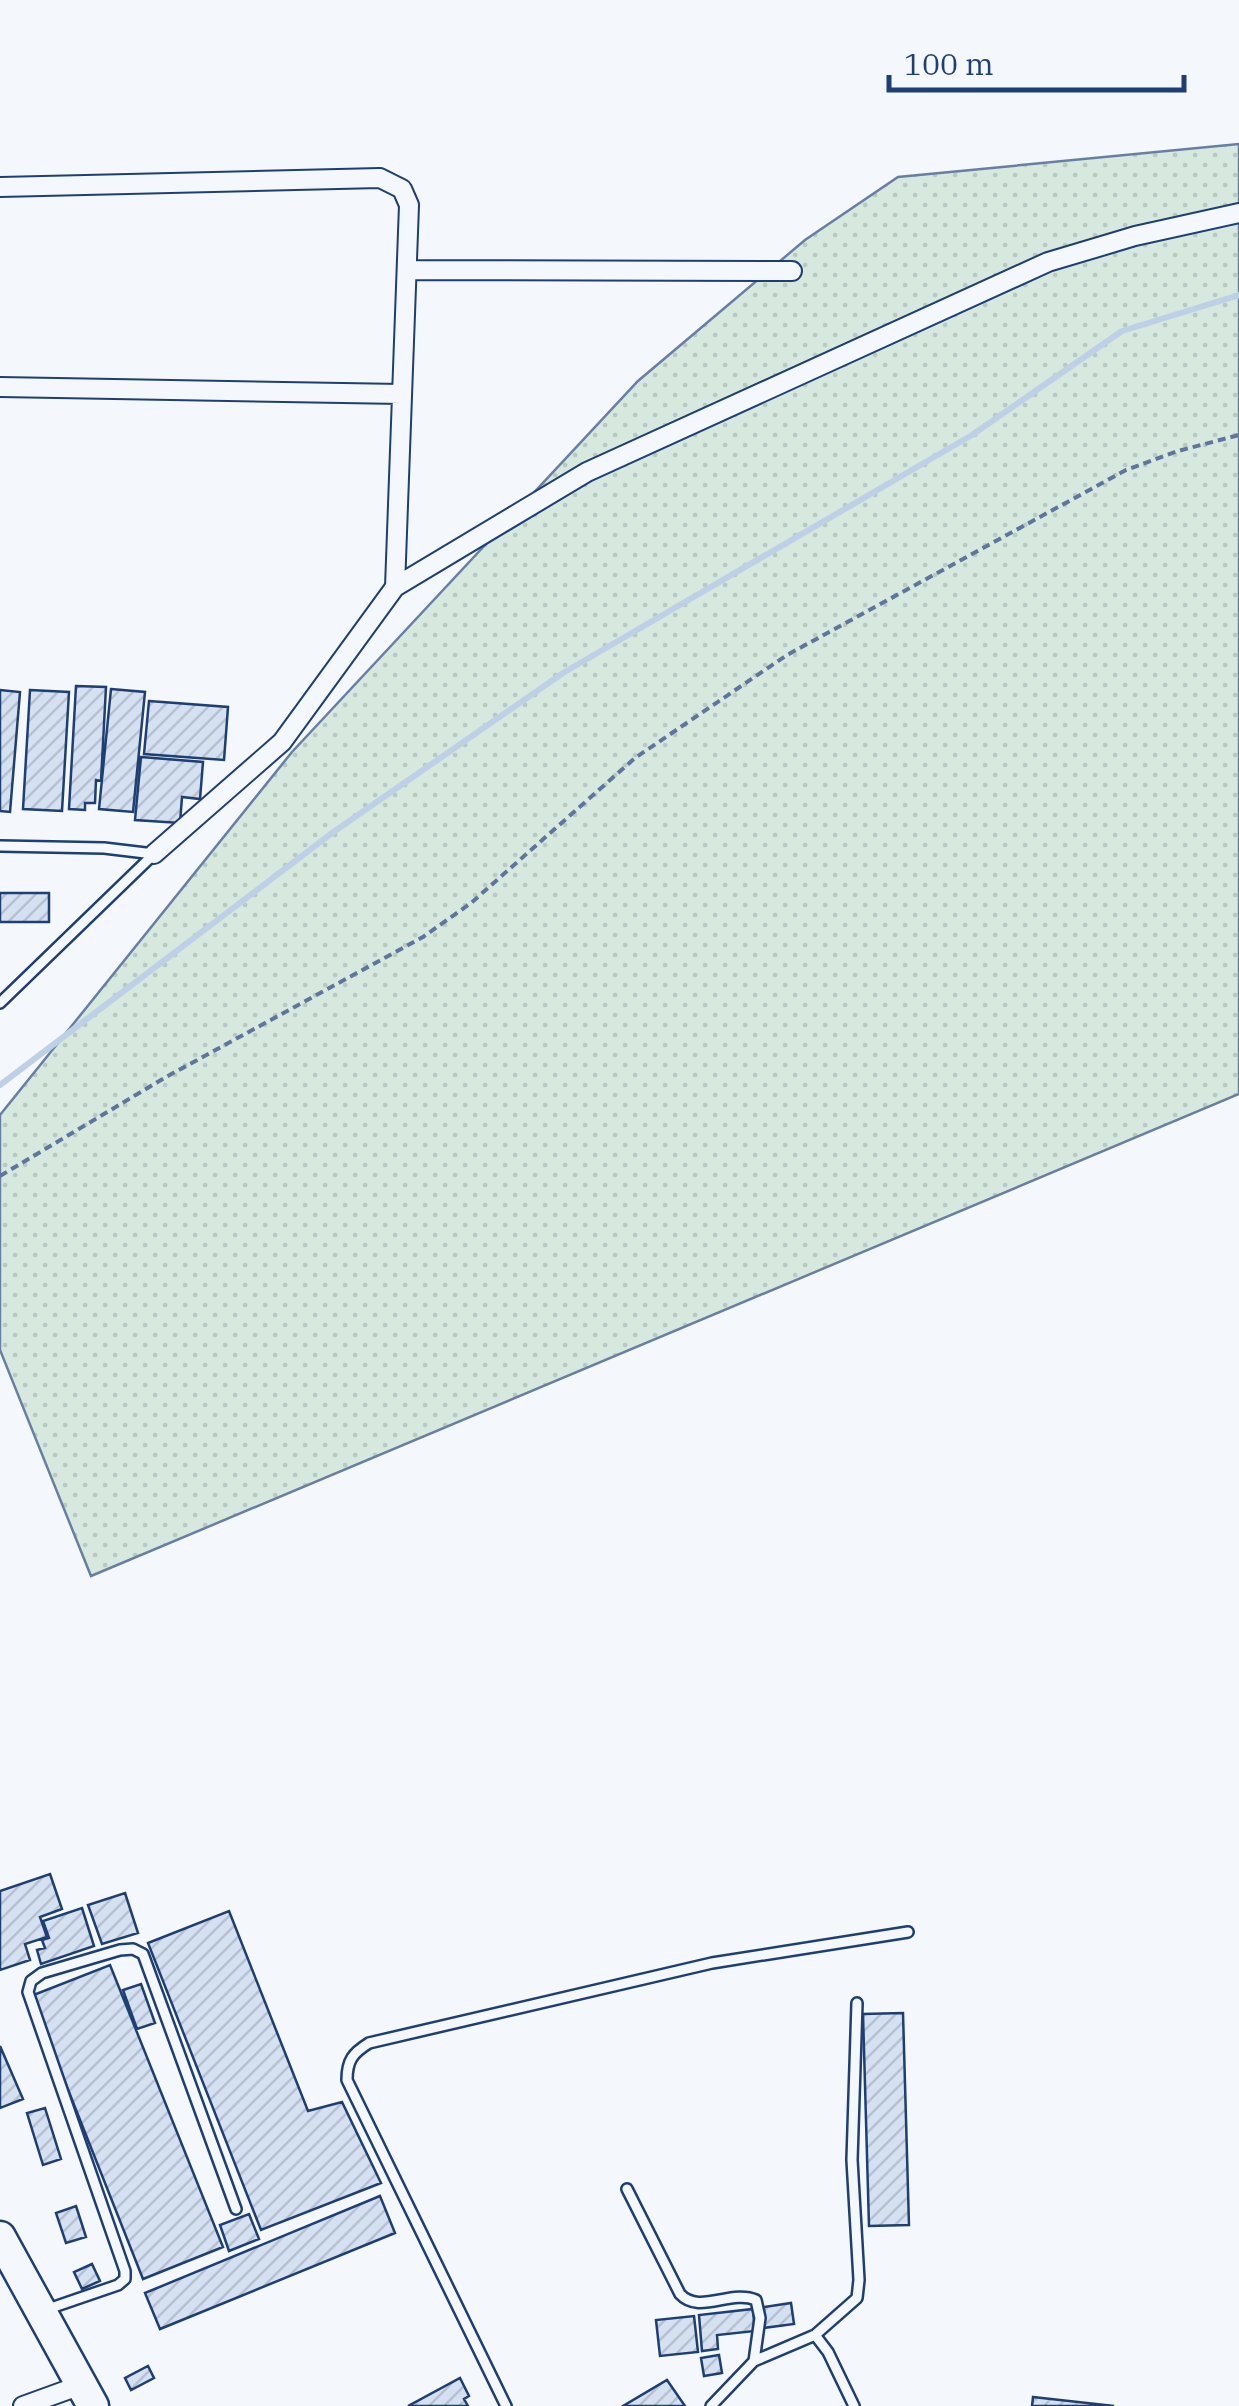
<svg xmlns="http://www.w3.org/2000/svg" width="1239" height="2406" viewBox="0 0 1239 2406" font-family="'IBM Plex Serif',serif">
  <style>
    .grass { fill: url(#grass-dots); stroke: #687fa3; stroke-width: 2.5 }
    .lines { fill: none; stroke-linecap: round; stroke-linejoin: round }
    .stream { stroke: #bed0e5; stroke-width: 6 }
    .building { fill: url(#building-hatch); stroke: #1d3f73; stroke-width: 2.5 }
    .service-casing { stroke: #1d3f73; stroke-width: 14 }
    .minor-casing { stroke: #1d3f73; stroke-width: 22 }
    .trunk-casing { stroke: #1d3f73; stroke-width: 35 }
    .path { stroke: #5e769c; stroke-width: 4; stroke-dasharray: 8 5; stroke-linecap: butt }
    .service { stroke: #f4f7fb; stroke-width: 9 }
    .minor { stroke: #f4f7fb; stroke-width: 18 }
    .trunk { stroke: #f4f7fb; stroke-width: 30 }
  </style>
  <defs>
    <pattern id="grass-dots" width="8" height="8" patternUnits="userSpaceOnUse" patternTransform="scale(2.5)"><rect width="8" height="8" fill="#d7e8df"/><path d="M2 2h.1M6 6h.1" fill="none" stroke="#b8c8c3" stroke-width="1.8" stroke-linecap="round"/></pattern>
    <pattern id="building-hatch" width="6" height="6" patternUnits="userSpaceOnUse" patternTransform="scale(2.5)"><rect width="6" height="6" fill="#d5e0f0"/><path d="M-1 1l2-2M0 6l6-6M5 7l2-2" fill="none" stroke="#b6c1d1"/></pattern>
  </defs>
  <rect width="100%" height="100%" fill="#f4f7fb"/>
  <path class="grass" d="M1239 144V1094L91 1576 0 1350V1115L292 752 638 381 805 240 898 177Z"/>
  <g class="lines">
    <path class="stream" d="M0 1085 332 833 563 673 972 435 1122 331 1239 295"/>
  </g>
  <path class="building" d="M76 686 106 687 101 781 96 780 95 803H85V810L69 809Z
    M111 689 145 692 133 812 99 809Z
    M0 690 20 692 10 812 0 811Z
    M30 690 69 692 62 811 23 809Z
    M149 701 228 707 224 760 144 754Z
    M141 757 203 762 200 799 182 797 180 823 135 820Z
    M0 893H49V922H0Z
    M50 1874 62 1909 40 1917 47 1937 25 1944 30 1960 0 1970V1891Z
    M125 1893 138 1933 102 1944 88 1905Z
    M82 1908 94 1946 41 1964 37 1950 45 1948 42 1940 49 1938 43 1921Z
    M229 1911 308 2111 342 2102 381 2183 261 2230 148 1943Z
    M110 1965 223 2247 143 2279 31 1996Z
    M141 1984 155 2023 137 2029 123 1990Z
    M903 2013 909 2225 869 2226 863 2014Z
    M0 2046 23 2099 0 2108Z
    M45 2108 61 2159 43 2165 27 2113Z
    M380 2196 395 2233 160 2329 145 2293Z
    M76 2206 86 2237 66 2243 56 2213Z
    M249 2214 259 2239 229 2251 220 2225Z
    M92 2264 100 2281 82 2289 74 2272Z
    M791 2303 794 2324 763 2328 764 2307Z
    M753 2309 755 2331 717 2335 718 2349 702 2351 699 2315Z
    M694 2316 698 2352 660 2356 656 2320Z
    M719 2355 722 2373 704 2376 701 2358Z
    M148 2366 154 2378 131 2390 125 2378Z
    M460 2378 469 2396 464 2399 468 2406H408Z
    M667 2380 685 2406H623Z
    M1033 2397 1114 2406H1032Z"/>
  <g class="lines">
    <g class="service-casing">
      <path id="service" d="M0 846 104 848 154 854
        M0 1003 154 854
        M627 2189 680 2294C699 2315 731 2289 756 2300L760 2318 754 2361
        M48 2309 118 2285 125 2279V2271L28 1992 31 1981 42 1973 120 1950 133 1949 143 1954 236 2209
        M815 2335 828 2352 854 2406
        M506 2406 347 2080C347 2060 353 2053 369 2043L712 1963 908 1932
        M711 2406 754 2361 815 2335 857 2298 859 2280 852 2160 857 2003"/>
    </g>
    <g class="minor-casing">
      <path id="minor" d="M0 187 380 178 402 189 409 205 395 587
        M407 270 792 271
        M0 387 401 394
        M154 854 282 742 395 587 587 472 1048 262 1135 236 1239 213
        M23 2406 81 2385"/>
    </g>
    <g class="trunk-casing">
      <path id="trunk" d="M0 2237 93 2406"/>
    </g>
    <path class="path" d="M0 1176 166 1077 423 937 471 903 635 758 787 655 1126 470 1178 451 1239 435"/>
    <use href="#service" class="service"/>
    <use href="#minor" class="minor"/>
    <use href="#trunk" class="trunk"/>
  </g>
  <path d="M889 75v15h295v-15" fill="none" stroke="#1d3f73" stroke-width="5"/>
  <text x="904" y="75" font-size="30" fill="#1d3f73" stroke="#f4f7fb" stroke-width="8" paint-order="stroke">100 m</text>
</svg>
